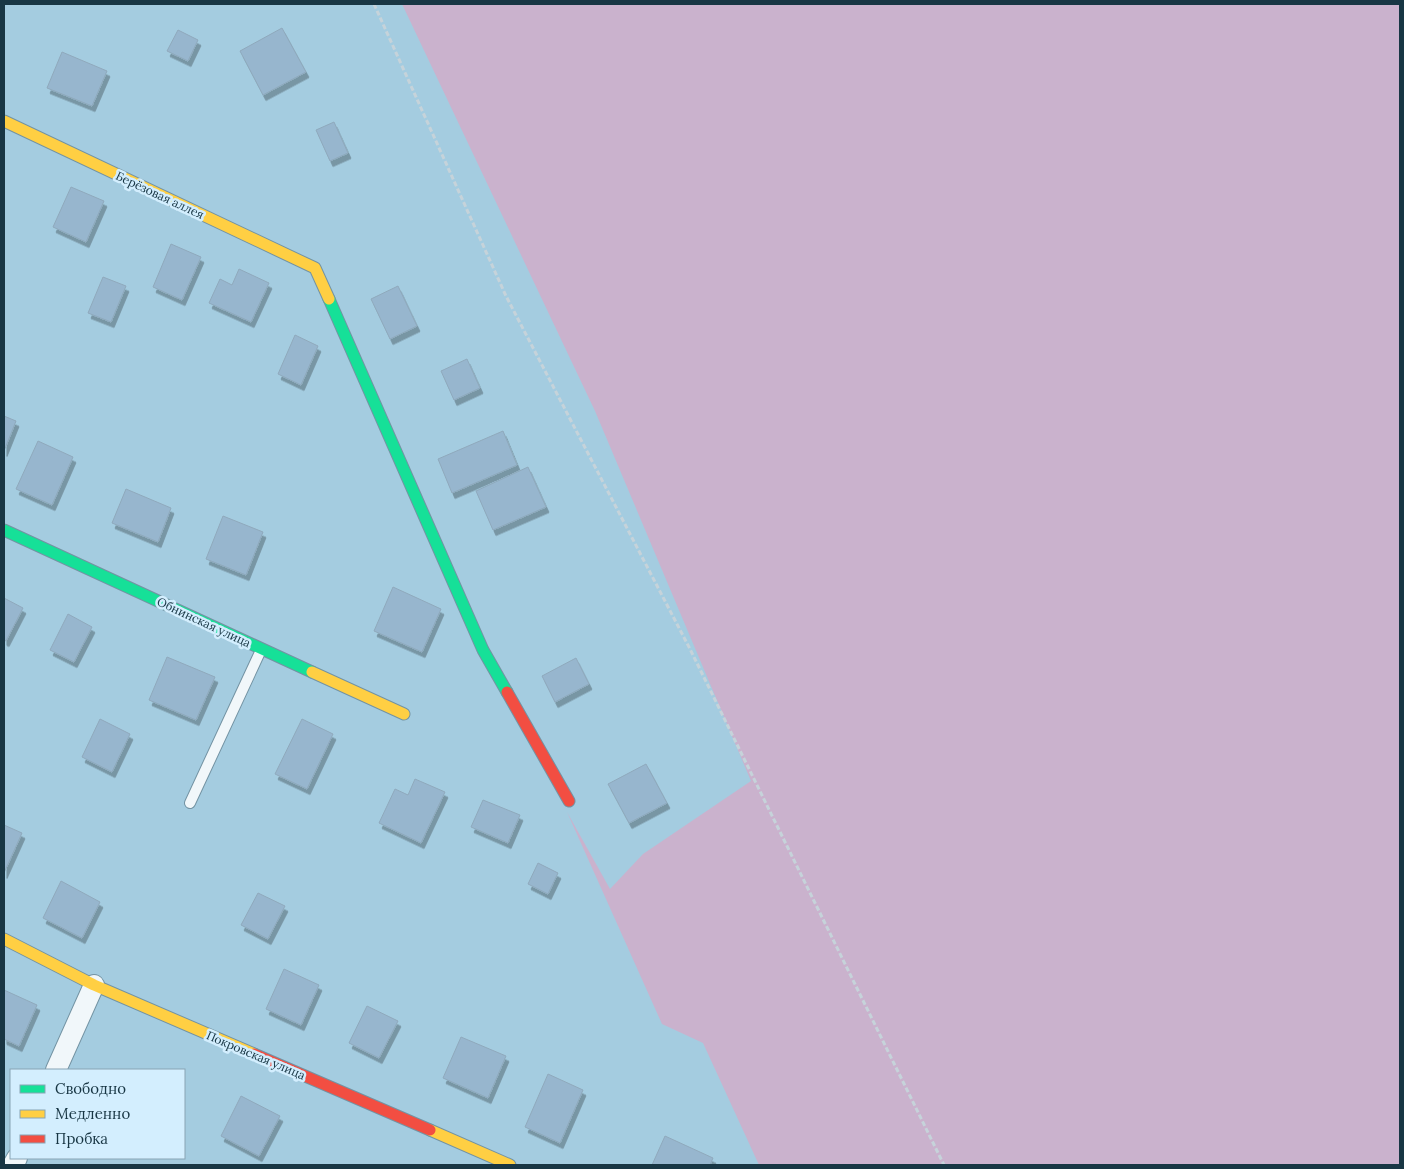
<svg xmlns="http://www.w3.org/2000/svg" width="1404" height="1169" viewBox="0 0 1404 1169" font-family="Lora,serif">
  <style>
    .green { fill: #cab2cd }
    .building { fill: #97b6ce; stroke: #8fa9bc; filter: url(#shadow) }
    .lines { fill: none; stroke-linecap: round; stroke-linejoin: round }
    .lane-casing { stroke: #7393a3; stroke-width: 12 }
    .street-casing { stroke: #7393a3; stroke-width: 22 }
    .fast-casing { stroke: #7393a3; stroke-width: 13 }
    .slow-casing { stroke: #7393a3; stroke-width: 13 }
    .jam-casing { stroke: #7393a3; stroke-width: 13 }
    .path { stroke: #c6d3da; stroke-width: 3; stroke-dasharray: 5 2.5; stroke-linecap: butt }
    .lane { stroke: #f1f7fa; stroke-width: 10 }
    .street { stroke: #f1f7fa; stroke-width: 20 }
    .fast { stroke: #16e098; stroke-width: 11 }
    .slow { stroke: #ffcf43; stroke-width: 11 }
    .jam { stroke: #f24e42; stroke-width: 11 }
    .labels { text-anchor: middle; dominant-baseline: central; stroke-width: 5; stroke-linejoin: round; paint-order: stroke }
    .street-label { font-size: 12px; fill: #183644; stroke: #d3eefe }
  </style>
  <defs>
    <filter id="shadow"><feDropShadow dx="3" dy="5.5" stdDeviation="0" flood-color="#0004"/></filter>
  </defs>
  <rect width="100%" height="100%" fill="#a4cce0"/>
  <path class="green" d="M402 4H1400V1165H759L703 1043 662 1024 567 812 610 889 643 854 751 781 595 411Z"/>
  <path class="building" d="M282 28 306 72 263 95 240 51Z
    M178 30 198 40 188 61 167 51Z
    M62 52 107 71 92 106 47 88Z
    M334 122 348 153 330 161 316 130Z
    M71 187 104 201 86 242 53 227Z
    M171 244 201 257 182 300 153 287Z
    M239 269 269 283 251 322 209 303 220 279 232 285Z
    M103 277 126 286 111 322 88 313Z
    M398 286 417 326 390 339 371 299Z
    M295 335 318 346 301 385 278 374Z
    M467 359 480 388 454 400 441 371Z
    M4 416 16 421 4 451Z
    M503 431 517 465 452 493 438 459Z
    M38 441 73 457 52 505 16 489Z
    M528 467 546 507 493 530 476 491Z
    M126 489 171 508 158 542 112 523Z
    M223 516 263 532 246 575 206 559Z
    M393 587 441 609 422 652 374 631Z
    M4 598 23 608 6 641 4 640Z
    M68 614 92 627 74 662 50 650Z
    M167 657 215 677 196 720 149 700Z
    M576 658 589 684 555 702 542 676Z
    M100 719 130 734 112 772 82 757Z
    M302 719 333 734 307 789 275 774Z
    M646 764 667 803 629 823 608 784Z
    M415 779 445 792 421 843 379 823 395 789 408 795Z
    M483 800 520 815 508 843 471 827Z
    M4 825 22 833 4 873Z
    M538 863 558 873 548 894 528 884Z
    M61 881 100 902 82 938 43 918Z
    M258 893 285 906 268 939 241 925Z
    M284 969 319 985 301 1025 266 1009Z
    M4 990 37 1005 19 1046 4 1039Z
    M367 1006 398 1021 379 1058 349 1043Z
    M461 1037 506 1056 488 1098 443 1078Z
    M548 1074 583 1090 560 1143 525 1127Z
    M241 1096 280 1116 259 1156 221 1136Z
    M665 1136 713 1158 710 1165H652Z"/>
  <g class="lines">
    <g class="lane-casing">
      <path id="lane" d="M190 803 261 650"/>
    </g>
    <g class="street-casing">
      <path id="street" d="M56 1070 94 985
        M13 1165 17 1158"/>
    </g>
    <g class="fast-casing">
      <path id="fast" d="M329 299 483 650 507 692
        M4 530 312 672"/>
    </g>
    <g class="slow-casing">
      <path id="slow" d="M4 121 315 268 329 299
        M312 672 404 714
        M4 939 94 985 254 1054
        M430 1130 510 1165"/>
    </g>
    <g class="jam-casing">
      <path id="jam" d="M507 692 569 801
        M254 1054 430 1130"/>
    </g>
    <path class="path" d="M374 4 506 296 690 649 944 1165"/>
    <use href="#lane" class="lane"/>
    <use href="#street" class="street"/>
    <use href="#fast" class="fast"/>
    <use href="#slow" class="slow"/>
    <use href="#jam" class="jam"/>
  </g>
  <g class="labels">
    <g class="street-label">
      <text transform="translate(160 195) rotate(25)">Берёзовая аллея</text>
      <text transform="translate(204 622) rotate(25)">Обнинская улица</text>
      <text transform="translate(256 1055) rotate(23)">Покровская улица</text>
    </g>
  </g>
  <rect width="1404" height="1169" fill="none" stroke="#183644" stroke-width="10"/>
  <rect x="10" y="1069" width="175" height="90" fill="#d3eefe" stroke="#88a4b4"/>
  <rect x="20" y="1085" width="25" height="8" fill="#16e098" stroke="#88a4b4"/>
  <text x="55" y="1094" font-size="15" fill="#183644">Свободно</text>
  <rect x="20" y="1110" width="25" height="8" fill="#ffcf43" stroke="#88a4b4"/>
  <text x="55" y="1119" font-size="15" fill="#183644">Медленно</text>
  <rect x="20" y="1135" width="25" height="8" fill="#f24e42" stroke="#88a4b4"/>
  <text x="55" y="1144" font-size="15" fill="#183644">Пробка</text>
</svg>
